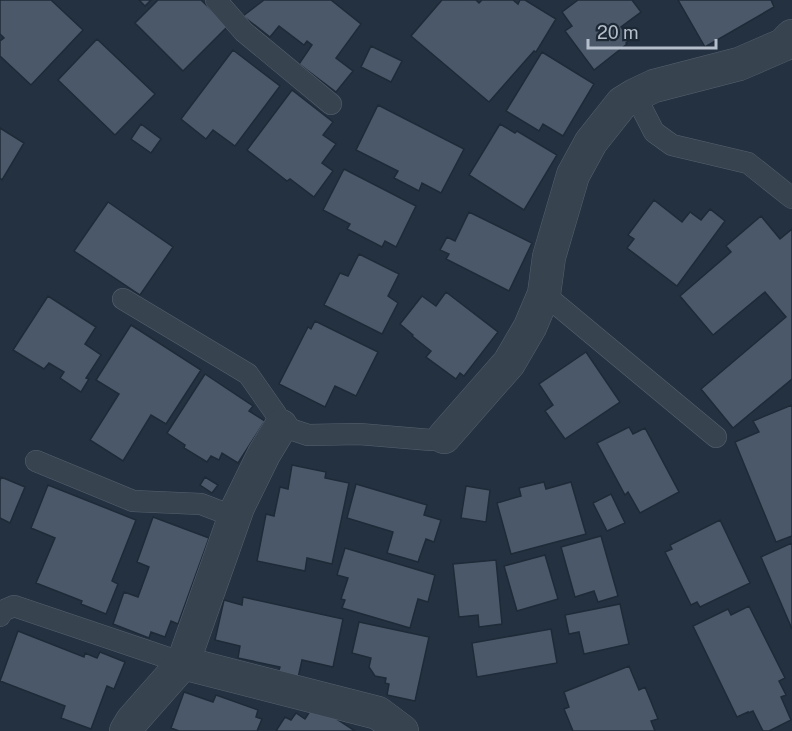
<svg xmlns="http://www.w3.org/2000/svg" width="792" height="731" viewBox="0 0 792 731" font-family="'Public Sans',sans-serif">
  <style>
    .building { fill: #4a586a; stroke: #1f2a37; stroke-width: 1.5 }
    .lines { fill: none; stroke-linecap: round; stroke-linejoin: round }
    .lane-casing { stroke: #56616e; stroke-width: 22 }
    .street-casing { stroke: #56616e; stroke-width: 34 }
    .lane { stroke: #384350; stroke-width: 21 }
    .street { stroke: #384350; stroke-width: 33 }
  </style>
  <rect width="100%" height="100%" fill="#243141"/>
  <path class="building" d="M0 0H51L83 30 31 85 0 56V41L4 38 0 34Z
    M139 0H151L145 6Z
    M158 0H201L228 26 183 71 135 23Z
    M264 0H331L361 24 336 58 353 71 336 92 299 64 312 45 307 41 304 45 279 26 270 37 243 16Z
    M442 0H476L479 3 482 0H513L518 4 520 0H525L556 19 536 52 534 51 489 102 411 36Z
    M578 0H632L641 12 621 27 630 39 626 43 627 44 594 70 565 31 572 26 562 12Z
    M678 0H771L774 7 705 47Z
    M97 39 155 94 115 135 58 80Z
    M371 46 402 61 391 82 361 67Z
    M233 50 280 86 235 146 213 130 206 139 181 119Z
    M542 52 594 84 563 136 543 124 539 131 506 111Z
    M292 90 333 122 323 135 336 144 322 163 333 171 314 197 290 179 287 181 247 150Z
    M378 105 464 149 441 193 422 183 419 191 394 178 398 171 356 150Z
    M141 124 161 139 151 153 131 139Z
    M500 124 515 133 517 131 557 155 524 210 469 175Z
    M0 128 24 143 2 180 0 178Z
    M344 169 416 206 396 247 385 241 382 247 347 229 350 224 323 210Z
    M654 200 682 222 690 212 701 220 710 209 725 221 677 286 627 248 634 239 628 235Z
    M108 202 173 247 140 295 74 251Z
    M469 212 532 243 509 291 446 259 449 254 440 250 447 237 455 241Z
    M761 216 780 239 792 229V379L733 428 701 389 786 317 765 292 713 335 680 296 731 252 726 246Z
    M359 254 399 274 388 296 398 303 382 334 324 305 340 273 348 276Z
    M446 292 498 332 464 376 460 373 456 379 426 357 431 351 412 336 413 335 400 324 422 296 436 306Z
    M48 296 96 327 85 344 101 355 86 378 89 379 81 392 60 378 64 372 49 363 44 369 13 350Z
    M315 321 378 352 356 396 335 386 325 407 279 384 308 327 311 329Z
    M131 325 201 370 166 424 151 415 123 461 90 440 119 394 96 380Z
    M586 352 620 402 565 439 545 411 553 405 539 384Z
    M205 374 253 406 249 411 265 421 238 463 222 453 219 460 211 456 207 462 184 448 185 445 167 433Z
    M792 405V536L776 542 735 442 759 432 753 421Z
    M629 427 633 434 645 428 679 492 640 513 628 492 625 495 597 443Z
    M292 465 326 472 325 478 349 483 332 564 307 558 305 571 257 561 266 514 274 516 280 487 288 489Z
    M1 477 25 487 10 523 0 518V481Z
    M205 477 218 485 212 493 200 485Z
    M544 482 546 489 571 482 586 534 511 554 497 503 521 496 519 488Z
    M356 484 427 505 424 515 441 520 434 542 426 539 418 562 387 553 393 532 347 518Z
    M48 485 136 520 112 581 118 584 106 614 81 604 82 601 36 583 55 538 31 528Z
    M466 486 490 490 486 522 461 518Z
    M611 494 625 523 607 531 593 503Z
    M153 517 209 538 178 624 171 621 165 637 151 632 149 638 113 624 124 592 138 597 149 567 137 562Z
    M720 520 750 583 700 607 697 602 691 605 665 552 672 549 670 545Z
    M601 536 618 596 598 602 594 591 575 597 561 547Z
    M792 543V629L761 557Z
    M345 548 435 575 428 602 418 599 410 628 342 608 345 600 341 599 348 578 337 575Z
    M545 555 558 599 517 611 504 566Z
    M496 560 502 624 479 627 478 615 459 617 453 564Z
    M243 597 343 619 333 667 302 660 298 678 278 673 280 667 238 658 240 646 215 640 224 600 242 605Z
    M620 604 629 644 584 654 579 632 569 634 565 615Z
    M749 606 785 678 779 681 786 695 781 697 791 720 769 731H763L753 711 748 713V712L737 717 693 626 728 609 731 615Z
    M359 622 429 637 415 701 387 695 389 684 385 683 386 678 375 676 369 667 371 658 352 653Z
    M551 629 557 663 477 677 472 643Z
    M18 631 84 657 85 653 97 658 100 652 125 662 114 689 107 686 91 729 61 718 65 706 0 681Z
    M629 666 639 690 645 687 658 719 651 721 655 731H573L564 709 569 707 564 692Z
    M184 692 213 702 216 695 258 710 256 717 262 719 257 731H179L171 728Z
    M312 708 323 710 355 731H276L285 717 291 720 296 713 305 719Z"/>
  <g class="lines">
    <g class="lane-casing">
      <path id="lane" d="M216 0 244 32 331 104
        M635 95 654 132 672 145 748 163 792 198
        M544 294 716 437
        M123 299 248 374 276 414 281 426 308 435 359 434 431 440 444 437
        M36 461 133 501 201 504 235 517
        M0 616 2 611 14 606 183 663"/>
    </g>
    <g class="street-casing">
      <path id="street" d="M444 437 509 363 530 327 544 294 549 257 573 175 591 142 622 103 635 95 654 86 739 64 783 45 792 36
        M183 663 378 713 402 731
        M126 731 132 721 183 663 238 507 264 454 281 426"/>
    </g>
    <use href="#lane" class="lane"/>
    <use href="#street" class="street"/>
  </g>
  <path d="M588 39v9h128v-9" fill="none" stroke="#b5becb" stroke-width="3"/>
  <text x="597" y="39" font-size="18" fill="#b5becb" stroke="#1d2835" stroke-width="4.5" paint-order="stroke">20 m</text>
</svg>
